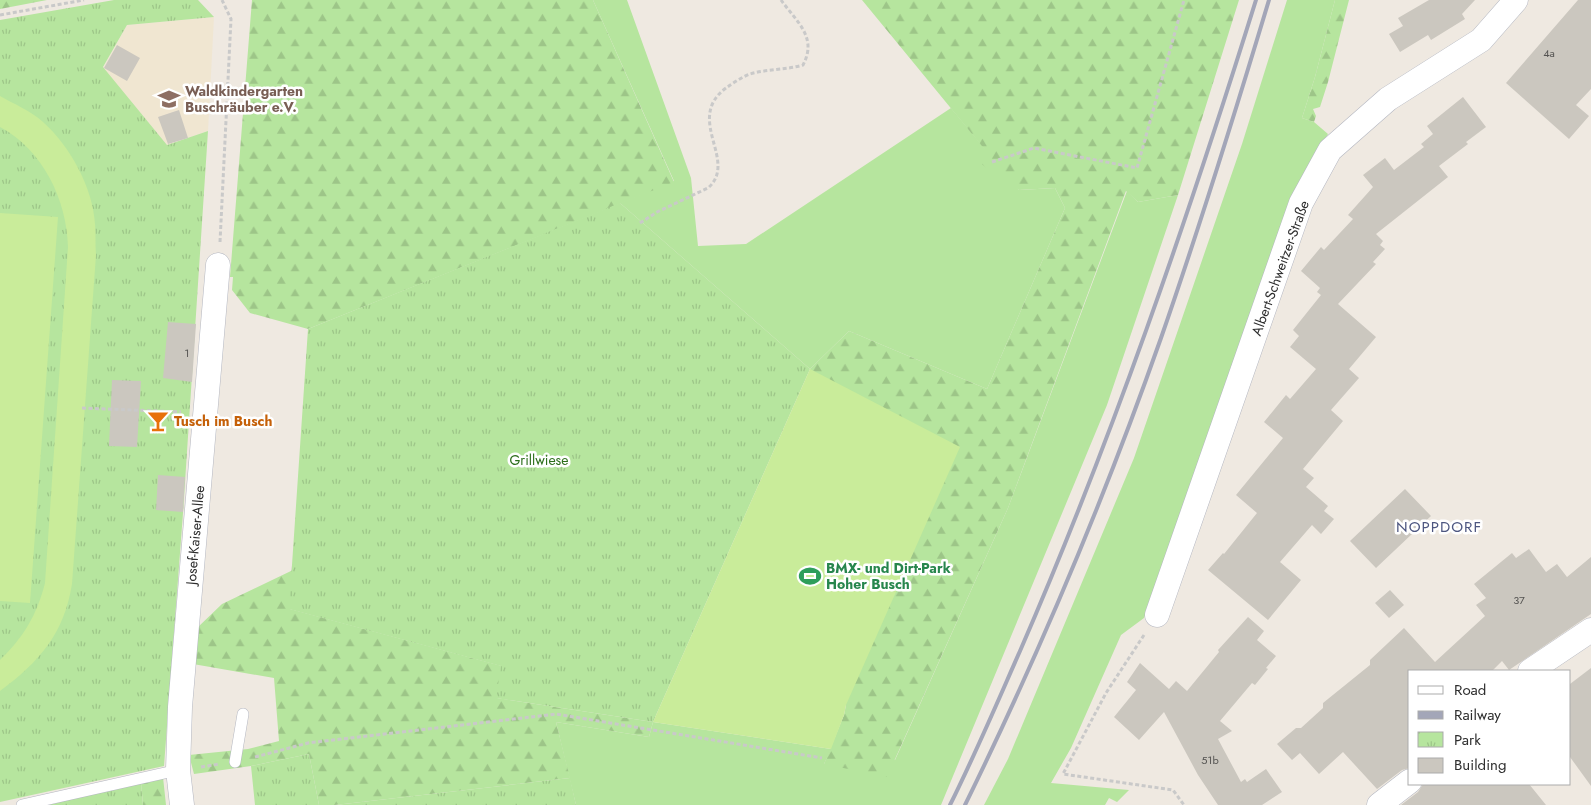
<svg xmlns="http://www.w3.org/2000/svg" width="1591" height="805" viewBox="0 0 1591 805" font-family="Jost,sans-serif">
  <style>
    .education { fill: #f0e6d1 }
    .grass { fill: #b6e59e }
    .forest { fill: url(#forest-firs) }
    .park { fill: url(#park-tufts) }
    .pitch { fill: #c9ec9a }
    .building { fill: #cbc7bf }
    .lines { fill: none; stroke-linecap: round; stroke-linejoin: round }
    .service-casing { stroke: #b4b7c1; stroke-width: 12 }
    .minor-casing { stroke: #b4b7c1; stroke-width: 25 }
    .path { stroke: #c9c9c9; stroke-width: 3; stroke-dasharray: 4 2.5; stroke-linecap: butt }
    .service { stroke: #fff; stroke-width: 11 }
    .minor { stroke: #fff; stroke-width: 24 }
    .rail { stroke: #a3a6b8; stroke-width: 4 }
    .labels { text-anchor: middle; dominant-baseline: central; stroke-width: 5; stroke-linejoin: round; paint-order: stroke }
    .number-label { font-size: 11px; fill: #555452 }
    .education-label { font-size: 14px; font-weight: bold; fill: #785e54; stroke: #fff; text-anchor: start }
    .street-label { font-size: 14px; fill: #2e2e2e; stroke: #fff }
    .food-label { font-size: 14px; font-weight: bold; fill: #c56008; stroke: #fff; text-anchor: start }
    .park-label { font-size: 14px; fill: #2c6e1b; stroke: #fff }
    .leisure-label { font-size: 14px; font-weight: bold; fill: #27864d; stroke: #fff; text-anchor: start }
    .neighbourhood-label { font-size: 15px; letter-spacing: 1px; fill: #4d5680; stroke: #fff }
  </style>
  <defs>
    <pattern id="forest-firs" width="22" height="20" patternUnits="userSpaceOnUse" patternTransform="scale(1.25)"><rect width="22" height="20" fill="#b6e59e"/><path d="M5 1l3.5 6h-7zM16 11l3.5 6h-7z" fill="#9dc588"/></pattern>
    <pattern id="park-tufts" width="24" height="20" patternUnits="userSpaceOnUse" patternTransform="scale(1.25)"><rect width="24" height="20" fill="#b6e59e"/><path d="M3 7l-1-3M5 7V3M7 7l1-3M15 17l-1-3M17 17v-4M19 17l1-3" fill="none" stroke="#9dc588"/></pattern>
  </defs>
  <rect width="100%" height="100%" fill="#efe9e1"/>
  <path class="education" d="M214 17 208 131 167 145 103 68 127 25Z"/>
  <path class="grass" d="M593 0H627L691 178 698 246 746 244 951 108 1019 190 1055 188 1065 208 987 389 849 331 810 369 620 203 674 181Z
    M1287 0H1335L1315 77 1302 118 1314 122 1328 134 1300 180 1272 250 1144 618 1121 635 1071 748 1051 783 1129 790 1117 802 1109 798 1105 805H984L1008 759 1134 458 1242 144Z
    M1127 191 1138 202 1178 195 1107 405 941 805H576L556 722 649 737 653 722 831 749 824 764 895 760 1008 508Z"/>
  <path class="forest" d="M0 0H47L0 9Z
    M252 0H593L674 182 308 329 250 313 232 290 233 277H230Z
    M862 0H1239L1178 195 1138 202 1126 191 1008 508 887 777 824 764 844 715 846 705 810 369 849 331 987 389 1065 208 1055 188 1019 190 986 168 975 157 986 151Z
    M1335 0H1349L1328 82 1320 107 1313 109 1316 116 1314 122 1302 118 1315 77Z
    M293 570 290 609 502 666 497 698 653 722 649 737 556 722 570 778 335 805H319L309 754 251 766 194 774 189 755 248 749 279 741 274 678 193 664 197 628 222 604Z
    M163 777 166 805H143L141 782Z"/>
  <path class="park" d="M114 0H198L214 17 127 25 103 67 167 145 208 131 183 513 164 766 0 802V20Z
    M620 203 810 369 653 722 496 698 501 666 289 609 308 329Z
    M309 754 319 805H255L251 766Z
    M570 778 576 805H335Z
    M141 782 143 805H48Z"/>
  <path class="pitch" d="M0 96C14 104 31 111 43 122 70 146 93 188 95 224 96 234 95 245 96 255L72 584C64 634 39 662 0 691V660C23 638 37 615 45 583L68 247C67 200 43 150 0 127Z
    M0 213 58 217 30 603 0 601Z
    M810 369 960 447 846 705 844 715 831 749 653 722Z"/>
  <path class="building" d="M1429 0H1475L1462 14 1465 19 1431 40 1428 35 1400 52 1389 34 1403 26 1398 18Z
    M1578 0H1591V89L1576 105 1589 116 1569 139 1506 83Z
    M117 45 140 58 127 81 104 68Z
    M1463 97 1486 127 1466 142 1468 144 1439 166 1448 177 1376 234 1383 241 1380 245 1385 249 1373 262 1376 264 1338 304 1376 337 1349 369 1359 378 1331 410 1343 421 1303 469 1314 478 1306 487 1328 506 1324 511 1334 519 1321 534 1312 525 1280 562 1301 580 1268 620 1208 570 1223 553 1224 554 1257 513 1236 495 1283 438 1264 422 1286 395 1290 399 1316 369 1290 347 1299 336 1293 330 1321 295 1317 292 1320 288 1301 271 1321 247 1324 250 1353 219 1348 215 1373 187 1363 175 1385 158 1394 170 1424 147 1421 144 1433 134 1427 126Z
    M179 110 188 138 168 144 158 117Z
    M168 322 196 324 192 382 163 378Z
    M112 380 141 381 137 447 109 446Z
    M158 475 185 477 183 512 156 510Z
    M1405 489 1431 516 1376 568 1350 541Z
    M1529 549 1546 572 1557 564 1567 577 1591 557V614L1509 670 1502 661 1492 671H1410V768L1402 770 1377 789 1343 752 1319 774 1300 753 1292 760 1277 744 1296 728H1301L1323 708V703L1370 665V660L1404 628 1435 662 1485 616 1476 605 1486 598 1474 584 1512 553 1516 558Z
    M1390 590 1404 605 1389 618 1375 603Z
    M1248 617 1264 631 1257 640 1276 656 1266 668 1268 669 1255 685 1252 683 1220 721 1232 731 1218 739 1241 782 1245 779 1247 782 1266 769 1282 792 1262 805H1218L1198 775 1164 712 1139 740 1114 717 1136 690 1127 682 1140 663 1169 689 1176 681 1187 691 1219 652 1218 650Z
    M1591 668V786L1570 757V684Z
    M1423 784H1529L1546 805H1401L1418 792Z"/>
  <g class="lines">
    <g class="service-casing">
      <path id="service" d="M235 762 243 714
        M22 805 178 770"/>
    </g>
    <g class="minor-casing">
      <path id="minor" d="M1157 615 1301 203 1330 150 1388 99 1481 40 1516 0
        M1530 671 1591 630
        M182 805 178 770 180 707 218 265
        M1379 805 1410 781"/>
    </g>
    <path class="path" d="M0 15 84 0
      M992 162 1034 148 1137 168 1184 0
      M640 223 657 212 708 188C739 161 684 119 726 88 733 83 742 77 750 74 767 69 786 70 803 65 818 37 796 21 781 0
      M220 242 231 19 222 0
      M82 408 181 412
      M1144 635 1106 693 1063 774 1173 790 1184 805
      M255 757 308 743 556 714 822 758
      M201 767 219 764"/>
    <use href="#service" class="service"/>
    <use href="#minor" class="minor"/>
    <path class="rail" d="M950 805C975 755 997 703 1020 651 1112 439 1187 221 1256 0
      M965 805C1039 654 1105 497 1161 338 1200 226 1235 113 1269 0"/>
  </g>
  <defs>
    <g id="school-bare" transform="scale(1.725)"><path d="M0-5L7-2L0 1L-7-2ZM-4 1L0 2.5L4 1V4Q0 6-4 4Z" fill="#8d6e63" stroke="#fff" stroke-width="2.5" paint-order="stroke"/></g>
    <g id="bar-bare" transform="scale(1.725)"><path d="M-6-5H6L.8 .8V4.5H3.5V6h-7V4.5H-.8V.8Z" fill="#e8710a" stroke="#fff" stroke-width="2.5" paint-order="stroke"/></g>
    <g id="stadium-bare" transform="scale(1.725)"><path d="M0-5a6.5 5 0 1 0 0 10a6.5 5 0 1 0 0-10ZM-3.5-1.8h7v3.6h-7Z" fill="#2e9e5b" stroke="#fff" stroke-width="2.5" paint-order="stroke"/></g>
  </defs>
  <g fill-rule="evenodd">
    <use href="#school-bare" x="169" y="99"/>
    <use href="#bar-bare" x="158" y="421"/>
    <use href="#stadium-bare" x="810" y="576"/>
  </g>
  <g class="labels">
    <g class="number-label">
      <text x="1549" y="53">4a</text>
      <text x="187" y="353">1</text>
      <text x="1519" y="600">37</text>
      <text x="1210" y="760">51b</text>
    </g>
    <g class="education-label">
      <text x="185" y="91">Waldkindergarten<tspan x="185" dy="16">Buschräuber e.V.</tspan></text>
    </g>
    <g class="street-label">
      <text transform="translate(1280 268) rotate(-70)">Albert-Schweitzer-Straße</text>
      <text transform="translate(195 535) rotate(-85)">Josef-Kaiser-Allee</text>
    </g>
    <g class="food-label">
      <text x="174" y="421">Tusch im Busch</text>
    </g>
    <g class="park-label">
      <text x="539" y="460">Grillwiese</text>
    </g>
    <g class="leisure-label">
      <text x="826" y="568">BMX- und Dirt-Park<tspan x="826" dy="16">Hoher Busch</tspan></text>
    </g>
    <g class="neighbourhood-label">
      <text x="1439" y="527">NOPPDORF</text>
    </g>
  </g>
  <rect x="1408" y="670" width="162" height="115" fill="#ffffff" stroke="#ababab"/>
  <rect x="1418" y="686" width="25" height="8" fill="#ffffff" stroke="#ababab"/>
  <text x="1454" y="695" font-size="15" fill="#2e2e2e">Road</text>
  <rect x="1418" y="711" width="25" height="8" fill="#a3a6b8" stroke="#ababab"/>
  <text x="1454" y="720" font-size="15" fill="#2e2e2e">Railway</text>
  <rect x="1418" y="732" width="25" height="15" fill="url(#park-tufts)" stroke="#ababab"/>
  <text x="1454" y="745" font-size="15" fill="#2e2e2e">Park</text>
  <rect x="1418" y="758" width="25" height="15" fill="#cbc7bf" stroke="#ababab"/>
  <text x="1454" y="770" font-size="15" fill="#2e2e2e">Building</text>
</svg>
